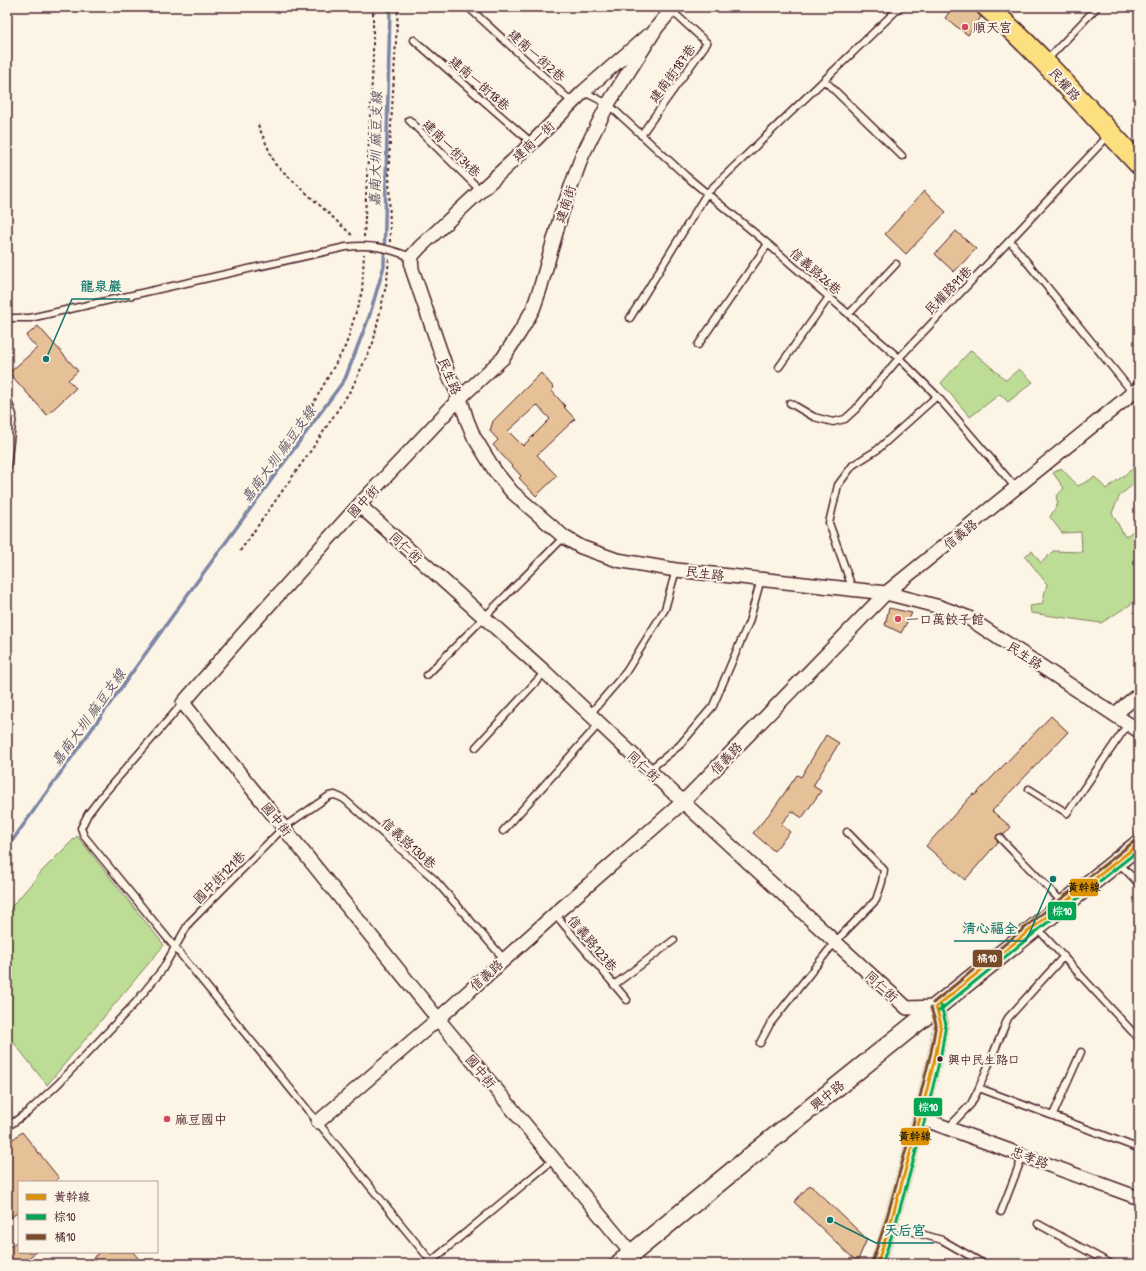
<svg xmlns="http://www.w3.org/2000/svg" width="1146" height="1271" viewBox="0 0 1146 1271" font-family="'Patrick Hand','LXGW WenKai TC',sans-serif">
  <style>
    .green { fill: #bddd96; stroke: #847e60 }
    .lines { fill: none; stroke-linecap: round; stroke-linejoin: round }
    .stream { stroke: #7b86a5; stroke-width: 3.5 }
    .building { fill: #e6c197; stroke: #4a1f2b; fill-rule: evenodd }
    .lane-casing { stroke: #4a1f2b; stroke-width: 9 }
    .street-casing { stroke: #4a1f2b; stroke-width: 16 }
    .secondary-casing { stroke: #4a1f2b; stroke-width: 21 }
    .primary-casing { stroke: #4a1f2b; stroke-width: 23 }
    .path { stroke: #4a1f2b; stroke-width: 2; stroke-dasharray: 3 3; stroke-linecap: butt }
    .lane { stroke: #fcf5e5; stroke-width: 6 }
    .street { stroke: #fcf5e5; stroke-width: 13 }
    .secondary { stroke: #fcf5e5; stroke-width: 18 }
    .primary { stroke: #fce080; stroke-width: 20 }
    .bus-1-casing { stroke: #fcf5e5; stroke-width: 6 }
    .bus-2-casing { stroke: #fcf5e5; stroke-width: 6 }
    .bus-3-casing { stroke: #fcf5e5; stroke-width: 6 }
    .bus-1 { stroke: #dd9206; stroke-width: 3 }
    .bus-2 { stroke: #00a651; stroke-width: 3 }
    .bus-3 { stroke: #7a4b2a; stroke-width: 3 }
    .poi-dot { fill: #d1495b; stroke: #fcf5e5; stroke-width: 1.5 }
    .bus-dot { fill: #4a1f2b; stroke: #fcf5e5; stroke-width: 1.5 }
    .labels { text-anchor: middle; dominant-baseline: central; stroke-width: 4; stroke-linejoin: round; paint-order: stroke }
    .bus-label { font-size: 12px; fill: #4a1f2b; stroke: #fcf5e5; text-anchor: start }
    .poi-label { font-size: 13px; fill: #4a1f2b; stroke: #fcf5e5; text-anchor: start }
    .street-label { font-size: 13px; fill: #4a1f2b; stroke: #fcf5e5 }
    .water-label { font-size: 14px; font-style: italic; fill: #625368; stroke: #fcf5e5 }
    .leader { fill: none; stroke: #0f766e; stroke-width: 1.5 }
    .callout-dot { fill: #0f766e; stroke: #fcf5e5; stroke-width: 1.5 }
    .callout-label { font-size: 14px; text-anchor: middle; font-weight: bold; fill: #0f766e; stroke: #fcf5e5; stroke-width: 4; stroke-linejoin: round; paint-order: stroke }
    .line-badge { stroke: #fcf5e5; stroke-width: 1.5 }
    .badge-label { font-size: 11px; text-anchor: middle; font-weight: bold; fill: #fff }
    .pale-badge-label { font-size: 11px; text-anchor: middle; font-weight: bold; fill: #111 }
  </style>
  <rect width="100%" height="100%" fill="#fcf5e5"/>
  <filter id="ink" filterUnits="userSpaceOnUse"><feTurbulence type="fractalNoise" baseFrequency=".025" numOctaves="2"/><feDisplacementMap in="SourceGraphic" scale="8" xChannelSelector="R" yChannelSelector="G"/><feConvolveMatrix kernelMatrix="1 2 1 2 8 2 1 2 1" color-interpolation-filters="sRGB"/></filter>
  <g filter="url(#ink)">
    <path class="green" d="M971 350 1006 380 1019 369 1033 382 1008 402 1000 394 970 417 941 383Z
      M1139 464V480L1120 495 1112 513 1125 537 1133 531 1139 538V599L1101 623 1031 613 1030 606 1042 604 1047 584 1025 556 1032 551 1041 563 1053 551 1082 552 1081 532 1062 533 1050 517 1058 503 1056 497 1064 488 1053 473 1061 468 1078 486 1095 477 1106 489Z
      M77 836 164 945 47 1085 7 1034V912L43 870Z"/>
    <g class="lines">
      <path class="stream" d="M7 848 188 594 345 379 369 317 384 266 390 7"/>
    </g>
    <path class="building" d="M953 7H973L981 17 968 35 945 18Z
      M924 191 946 212 906 254 885 234Z
      M956 231 976 249 954 272 935 254Z
      M38 326 78 371 68 380 76 388 47 415 9 373 37 348 26 336Z
      M541 373 554 388 551 390 565 406 564 407 575 419 537 455 557 476 536 496 519 478 521 476 493 445 498 440 490 431 493 421ZM537 405 550 419 523 446 508 431Z
      M889 608 912 613 901 633 885 625Z
      M1051 716 1068 732 992 811 1011 827 1004 835 1001 834 997 835 996 839 998 842 965 880 926 846 973 794 975 795Z
      M826 735 839 743 813 786 821 791 802 818 792 811 781 824 790 832 774 851 753 833 774 808 797 775 801 777Z
      M22 1132 59 1178 54 1182H19V1211L7 1221V1144Z
      M810 1185 867 1239 857 1262 794 1202Z
      M19 1240V1252H36L21 1264H7V1249Z
      M100 1252H133L143 1264H86Z"/>
    <g class="lines">
      <g class="lane-casing">
        <path id="lane" d="M468 7 573 103
          M414 40 532 143
          M1046 61 1097 7
          M824 80 902 156
          M584 92 608 104 686 176 768 244 899 358 937 396 1016 488
          M409 120 480 190
          M641 135 707 43 671 10
          M1010 241 1133 393
          M849 314 896 264
          M7 318H30L346 247C373 244 387 248 411 257
          M630 318 707 193 900 7
          M698 345 768 244
          M779 367 829 297
          M7 398 13 415 7 466
          M790 403 814 417 833 422 845 419 856 409 899 358 1109 135
          M853 590 829 523 838 485 853 465 877 450 937 396
          M427 675 564 537
          M183 703 101 797 88 814 81 828 84 836 431 1261
          M590 714 626 672 665 609 676 570
          M476 747 545 672
          M649 770 680 745 713 706 749 622 761 579
          M1029 789 1067 813 1128 724
          M503 831 599 724
          M1000 838 1063 903
          M1118 862 1139 884
          M555 914 627 1000
          M1037 928 1139 1039
          M614 985 674 940
          M760 1043 770 1024 835 942 876 900 882 882 884 870 847 832
          M979 1088 1135 1147
          M1053 1115 1081 1052
          M7 1127 28 1112 58 1084 136 1002 162 970 189 923 284 827 329 796 335 795 344 799 434 879 504 959
          M948 1128 971 1104 979 1088 1008 1018 1064 956
          M1001 1212 1023 1155
          M1038 1224 1111 1264
          M890 1225 942 1240 984 1264
          M428 1264 554 1159"/>
      </g>
      <g class="street-casing">
        <path id="street" d="M647 36 583 92 532 143 420 247 411 257 412 269 449 376 460 398 467 420 474 437 495 471 512 492 564 537 581 547 617 560 676 570 886 593 940 607 967 617 1139 731
          M359 505 545 672 683 802 907 1008 936 1007 941 1024 936 1053 920 1118 890 1225 877 1264
          M1115 714 1139 694
          M920 1118 1139 1198
          M318 1122 438 1019 555 914 683 802 886 593 1139 388
          M632 1254 438 1019 183 703 243 634 359 505 460 398 503 358 520 332 533 309 540 289 561 215 582 156 608 104 657 27 674 7"/>
      </g>
      <g class="secondary-casing">
        <path id="secondary" d="M619 1264 772 1139 1139 844"/>
      </g>
      <g class="primary-casing">
        <path id="primary" d="M987 7C1042 55 1089 111 1139 164"/>
      </g>
      <path class="path" d="M258 125 275 164 354 237
        M364 237 373 59V7
        M390 242 389 161 398 7
        M254 490 309 411 346 345 362 292 364 254
        M240 551 314 446 352 388 373 343 387 281 389 258"/>
      <use href="#lane" class="lane"/>
      <use href="#street" class="street"/>
      <use href="#secondary" class="secondary"/>
      <use href="#primary" class="primary"/>
      <g class="bus-1-casing">
        <path id="bus-1" d="M936 1007 1035 926 1139 844
          M877 1264 890 1225 920 1118 936 1053 941 1024 936 1007"/>
      </g>
      <g class="bus-2-casing">
        <path id="bus-2" d="M939 1011 1038 930 1139 850
          M882 1264 895 1226 925 1119 941 1054 946 1024 941 1006"/>
      </g>
      <g class="bus-3-casing">
        <path id="bus-3" d="M933 1003 1032 922 1136 840
          M872 1262 885 1224 915 1117 931 1052 936 1024 931 1008"/>
      </g>
      <use href="#bus-1" class="bus-1"/>
      <use href="#bus-2" class="bus-2"/>
      <use href="#bus-3" class="bus-3"/>
    </g>
  </g>
  <g class="poi-dot">
    <circle cx="965" cy="27" r="4"/>
    <circle cx="898" cy="619" r="4"/>
    <circle cx="167" cy="1119" r="4"/>
  </g>
  <circle class="bus-dot" cx="940" cy="1059" r="3.5"/>
  <g class="labels">
    <g class="bus-label">
      <text x="948" y="1059">興中民生路口</text>
    </g>
    <g class="poi-label">
      <text x="973" y="27">順天宮</text>
      <text x="906" y="619">一口萬餃子館</text>
      <text x="175" y="1119">麻豆國中</text>
    </g>
    <g class="street-label">
      <text transform="translate(537 55) rotate(42)">建南一街2巷</text>
      <text transform="translate(672 73) rotate(-54)">建南街187巷</text>
      <text transform="translate(480 83) rotate(41)">建南一街18巷</text>
      <text transform="translate(1065 84) rotate(48)">民權路</text>
      <text transform="translate(533 141) rotate(-43)">建南一街</text>
      <text transform="translate(452 148) rotate(45)">建南一街34巷</text>
      <text transform="translate(565 204) rotate(-72)">建南街</text>
      <text transform="translate(816 271) rotate(41)">信義路26巷</text>
      <text transform="translate(948 290) rotate(-46)">民權路91巷</text>
      <text transform="translate(450 376) rotate(67)">民生路</text>
      <text transform="translate(363 501) rotate(-47)">國中街</text>
      <text transform="translate(960 534) rotate(-39)">信義路</text>
      <text transform="translate(406 547) rotate(42)">同仁街</text>
      <text transform="translate(705 573) rotate(7)">民生路</text>
      <text transform="translate(1025 655) rotate(33)">民生路</text>
      <text transform="translate(726 758) rotate(-46)">信義路</text>
      <text transform="translate(644 766) rotate(43)">同仁街</text>
      <text transform="translate(277 819) rotate(51)">國中街</text>
      <text transform="translate(409 843) rotate(42)">信義路130巷</text>
      <text transform="translate(219 877) rotate(-45)">國中街121巷</text>
      <text transform="translate(593 943) rotate(50)">信義路123巷</text>
      <text transform="translate(486 975) rotate(-42)">信義路</text>
      <text transform="translate(882 986) rotate(43)">同仁街</text>
      <text transform="translate(481 1071) rotate(50)">國中街</text>
      <text transform="translate(827 1095) rotate(-39)">興中路</text>
      <text transform="translate(1030 1157) rotate(20)">忠孝路</text>
    </g>
    <g class="water-label">
      <text transform="translate(375 149) rotate(-89)">嘉南大圳 麻豆支線</text>
      <text transform="translate(278 454) rotate(-54)">嘉南大圳 麻豆支線</text>
      <text transform="translate(88 717) rotate(-54)">嘉南大圳 麻豆支線</text>
    </g>
  </g>
  <path class="leader" d="M46 359L72 299H130M1053 879L1026 941H954M830 1220L876 1243H934"/>
  <g class="callout-dot">
    <circle cx="46" cy="359" r="4"/>
    <circle cx="1053" cy="879" r="4"/>
    <circle cx="830" cy="1220" r="4"/>
  </g>
  <g class="callout-label">
    <text x="101" y="291">龍泉巖</text>
    <text x="990" y="933">清心福全</text>
    <text x="905" y="1235">天后宮</text>
  </g>
  <g class="line-badge">
    <rect x="1069" y="878" width="30" height="19" rx="4" fill="#dd9206"/>
    <rect x="1047" y="901" width="30" height="20" rx="4" fill="#00a651"/>
    <rect x="972" y="949" width="31" height="19" rx="4" fill="#7a4b2a"/>
    <rect x="913" y="1097" width="30" height="20" rx="4" fill="#00a651"/>
    <rect x="900" y="1127" width="30" height="19" rx="4" fill="#dd9206"/>
  </g>
  <g class="badge-label">
    <text x="1062" y="915">棕10</text>
    <text x="987" y="962">橘10</text>
    <text x="928" y="1111">棕10</text>
  </g>
  <g class="pale-badge-label">
    <text x="1084" y="891">黃幹線</text>
    <text x="915" y="1140">黃幹線</text>
  </g>
  <rect width="1146" height="1271" fill="none" stroke="#fcf5e5" stroke-width="24"/>
  <rect x="12" y="12" width="1122" height="1247" fill="none" stroke="#4a1f2b" stroke-width="1.5" filter="url(#ink)"/>
  <rect x="18" y="1181" width="140" height="72" fill="#fcf5e5" stroke="#b59f9b"/>
  <rect x="26" y="1194" width="20" height="6" fill="#dd9206" stroke="#b59f9b"/>
  <text x="54" y="1201" font-size="12" fill="#4a1f2b">黃幹線</text>
  <rect x="26" y="1214" width="20" height="6" fill="#00a651" stroke="#b59f9b"/>
  <text x="54" y="1221" font-size="12" fill="#4a1f2b">棕10</text>
  <rect x="26" y="1234" width="20" height="6" fill="#7a4b2a" stroke="#b59f9b"/>
  <text x="54" y="1241" font-size="12" fill="#4a1f2b">橘10</text>
</svg>
